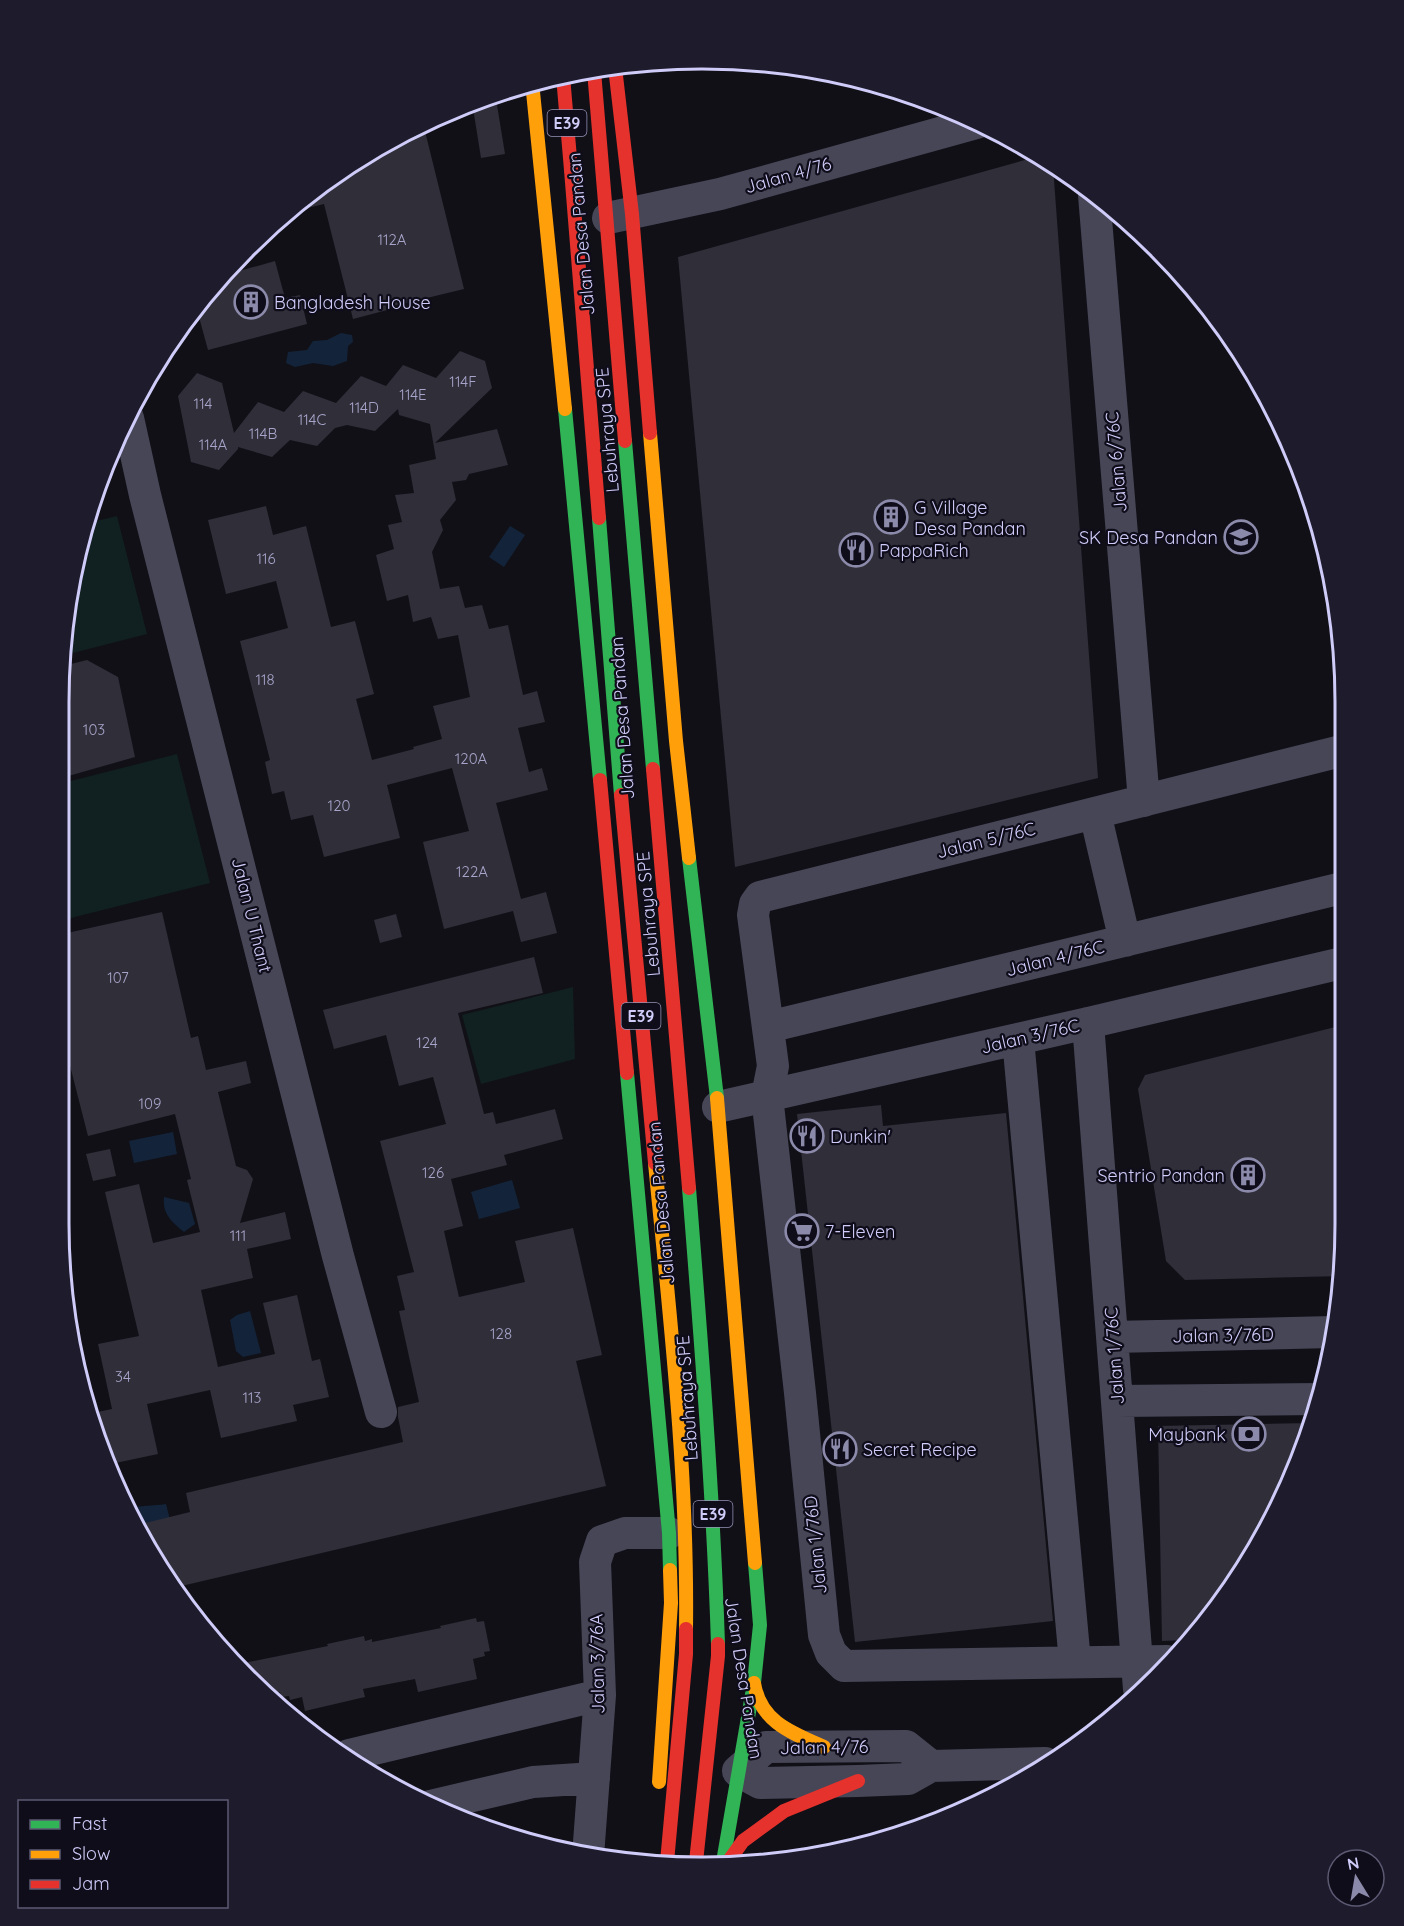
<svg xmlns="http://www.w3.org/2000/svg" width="1404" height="1926" viewBox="0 0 1404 1926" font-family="Quicksand,sans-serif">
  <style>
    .green { fill: #112021 }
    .water { fill: #13243a }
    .building { fill: #2f2e39 }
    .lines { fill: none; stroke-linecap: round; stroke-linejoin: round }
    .street { stroke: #464657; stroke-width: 32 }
    .fast { stroke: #30b455; stroke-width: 14 }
    .slow { stroke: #ff9f0a; stroke-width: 14 }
    .jam { stroke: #e5322d; stroke-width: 14 }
    .fast-bridge { stroke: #30b455; stroke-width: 14 }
    .slow-bridge { stroke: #ff9f0a; stroke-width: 14 }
    .jam-bridge { stroke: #e5322d; stroke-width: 14 }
    .labels { text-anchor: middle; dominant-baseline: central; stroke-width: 4.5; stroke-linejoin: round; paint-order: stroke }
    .number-label { font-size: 15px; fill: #a7a4c9 }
    .shield { fill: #0f0d1a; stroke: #9593b6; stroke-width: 1.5 }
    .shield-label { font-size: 16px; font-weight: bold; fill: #cfccf9 }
    .street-label { font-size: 18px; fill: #cfccf9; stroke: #0f0d1a }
    .poi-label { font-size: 18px; fill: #cfccf9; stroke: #0f0d1a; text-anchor: start }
    .rim { fill: none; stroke: #cfccf9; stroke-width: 3 }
  </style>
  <rect width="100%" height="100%" fill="#111017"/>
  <path class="green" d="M117 516 147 634 65 655 80 536 84 524Z
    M177 754 210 883 59 921V784Z
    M573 987 575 1059 481 1084 462 1015Z"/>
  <path class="water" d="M341 333 352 335 353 342 348 346 347 361 333 366 313 363 295 367 286 363 288 352 307 350 313 341 327 340Z
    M510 526 525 535 504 567 489 557Z
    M173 1132 177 1154 134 1163 129 1141Z
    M512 1180 520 1208 479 1219 471 1192Z
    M164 1197 189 1203 195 1224 184 1232C172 1222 162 1214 164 1197Z
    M250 1311 261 1353 243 1357 236 1351 230 1320 237 1315Z
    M166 1504 171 1524 140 1532 128 1509C141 1505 153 1506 166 1504Z"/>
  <path class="building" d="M497 105 505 154 481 158 473 108Z
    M423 123 464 289 394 306 395 308 353 319 324 204 287 213 310 192Z
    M1039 156 1053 166 1098 778 735 867 678 257Z
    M275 261 285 298 300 295 307 324 208 350 196 306 218 277Z
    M460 351 485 361 492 388 435 443 497 429 508 465 469 474 466 480 452 482 456 500 440 520 443 530 432 552 440 589 459 586 465 608 482 605 489 629 508 625 523 695 537 691 545 722 518 728 529 772 542 768 548 790 496 803 521 899 546 892 557 933 521 942 513 911 444 929 423 842 469 831 452 768 387 785 400 838 324 857 313 815 291 820 284 791 272 794 265 762 270 760 240 641 288 628 276 581 226 594 208 520 266 506 273 535 306 526 331 627 355 621 374 694 356 699 372 760 414 749 413 747 442 739 433 706 470 697 458 635 438 639 431 617 413 622 408 595 387 601 376 555 394 549 388 525 402 522 395 495 414 493 409 465 436 459 430 424 399 415 398 409 375 431 347 425 335 428 317 446 290 440 272 457 238 447V449L219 470 191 462 178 396 197 373 222 383 234 433 258 402 284 412 303 391 336 403 361 376 386 386 403 365 436 378Z
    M87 660 118 677 135 757 58 779V702L63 666Z
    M162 912 191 1038 198 1036 206 1070 246 1061 251 1083 218 1092 236 1166 247 1170 253 1179 240 1223 285 1212 291 1239 247 1249 253 1278 201 1290 218 1367 275 1354 263 1303 297 1295 312 1361 320 1359 329 1397 293 1405 297 1421 221 1438 210 1390 147 1404 158 1454 106 1465 88 1414 112 1409 98 1344 139 1336 105 1192 139 1184 153 1243 200 1232 187 1180 191 1179 175 1114 88 1136 65 1046 58 1047V935Z
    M396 914 402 937 380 943 374 920Z
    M534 957 543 993 458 1013 484 1114 493 1112 496 1124 555 1109 563 1139 504 1155 507 1165 451 1179 463 1226 444 1231 459 1297 525 1282 515 1241 573 1228 602 1355 576 1361 606 1486 173 1588 167 1581 137 1525 190 1512 186 1493 403 1442 398 1417V1407L419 1402 399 1311 405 1310 397 1276 414 1272 380 1141 446 1124 433 1077 399 1086 386 1035 334 1049 323 1010Z
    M1343 1025 1344 1266 1343 1276 1185 1280 1166 1261 1138 1089 1145 1075Z
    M881 1105 883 1126 1006 1113 1053 1621 855 1642 797 1114Z
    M110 1149 116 1176 93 1181 86 1154Z
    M1311 1423 1279 1509 1212 1616 1188 1640 1162 1641 1158 1426Z
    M476 1618 477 1622 484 1621 490 1651 484 1652 485 1656 473 1659 477 1679 418 1692 415 1679 363 1689 365 1697 305 1711 302 1697 290 1700 289 1696 281 1697 280 1692 267 1695 239 1664 328 1646 327 1644 364 1636 365 1641 372 1639V1642L441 1628 440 1626Z"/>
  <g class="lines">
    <path class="street" d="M1094 195 1144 801
      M608 218 720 194 976 123
      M128 418 145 495 338 1256 381 1412
      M1095 813 1125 941
      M1088 1023 1139 1689
      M768 1027 1342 888
      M1018 1039 1075 1662
      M718 1107 1088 1023 1342 963
      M1112 1337 1333 1332
      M1117 1401 1320 1399
      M1167 1661 844 1666 831 1653 824 1635 800 1393 767 1096 773 1066 753 915 755 904 760 897 1341 751
      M349 1755 600 1695
      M931 1766 906 1746 766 1747 738 1771 760 1783 858 1781 908 1779 931 1766 1045 1763
      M430 1806 533 1782 594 1778
      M588 1856 600 1695 595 1562 602 1541 625 1533H669"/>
    <path class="fast" d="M565 409 600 780
      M689 858 717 1098
      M627 1073 669 1533 670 1570
      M723 1862 754 1683 760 1625 755 1563"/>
    <path class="slow" d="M532 82 565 409
      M650 433 676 741 689 858
      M717 1098 755 1563
      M754 1683C760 1722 792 1733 824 1747
      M659 1782 671 1603 670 1570"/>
    <path class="jam" d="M615 67 632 214 650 433
      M563 76 571 170
      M600 780 627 1073
      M728 1862 743 1841 784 1811 858 1781"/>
    <path class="fast-bridge" d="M625 441 653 769
      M599 518 621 795
      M689 1188C701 1340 713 1492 718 1644"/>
    <path class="slow-bridge" d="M655 1163C670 1318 688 1473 686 1629"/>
    <path class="jam-bridge" d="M594 71 625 441
      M571 170 599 518
      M653 769 689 1188
      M621 795 655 1163
      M667 1862 686 1654V1629
      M696 1862 718 1656V1644"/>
  </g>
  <defs>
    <g id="building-ring" transform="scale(1.725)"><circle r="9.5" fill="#0f0d1a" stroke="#8c8aaa" stroke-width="1.5"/><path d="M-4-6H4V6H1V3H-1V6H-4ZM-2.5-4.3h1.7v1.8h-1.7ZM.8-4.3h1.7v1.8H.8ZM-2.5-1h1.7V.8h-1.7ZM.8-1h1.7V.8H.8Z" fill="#8c8aaa"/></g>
    <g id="school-ring" transform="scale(1.725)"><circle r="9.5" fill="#0f0d1a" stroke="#8c8aaa" stroke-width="1.5"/><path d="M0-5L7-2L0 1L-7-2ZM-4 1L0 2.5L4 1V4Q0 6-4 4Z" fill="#8c8aaa"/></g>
    <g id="restaurant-ring" transform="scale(1.725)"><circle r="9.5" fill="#0f0d1a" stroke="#8c8aaa" stroke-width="1.5"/><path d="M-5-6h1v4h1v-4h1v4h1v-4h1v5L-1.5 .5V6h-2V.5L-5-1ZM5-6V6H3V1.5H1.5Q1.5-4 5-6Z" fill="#8c8aaa"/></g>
    <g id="supermarket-ring" transform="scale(1.725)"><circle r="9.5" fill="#0f0d1a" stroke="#8c8aaa" stroke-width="1.5"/><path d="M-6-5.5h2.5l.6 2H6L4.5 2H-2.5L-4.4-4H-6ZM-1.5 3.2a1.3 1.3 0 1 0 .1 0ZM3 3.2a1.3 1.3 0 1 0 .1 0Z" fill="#8c8aaa"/></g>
    <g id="bank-ring" transform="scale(1.725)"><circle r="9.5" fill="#0f0d1a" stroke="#8c8aaa" stroke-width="1.5"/><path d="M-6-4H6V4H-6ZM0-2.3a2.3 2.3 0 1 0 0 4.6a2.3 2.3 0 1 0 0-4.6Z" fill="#8c8aaa"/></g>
  </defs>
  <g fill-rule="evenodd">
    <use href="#building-ring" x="251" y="302"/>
    <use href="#building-ring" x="891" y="517"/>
    <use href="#school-ring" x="1241" y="537"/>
    <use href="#restaurant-ring" x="856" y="550"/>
    <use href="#restaurant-ring" x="807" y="1136"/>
    <use href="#building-ring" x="1248" y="1175"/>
    <use href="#supermarket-ring" x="802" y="1231"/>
    <use href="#bank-ring" x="1249" y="1434"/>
    <use href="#restaurant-ring" x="840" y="1449"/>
  </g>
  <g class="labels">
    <g class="number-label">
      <text x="392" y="239">112A</text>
      <text x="463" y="381">114F</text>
      <text x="413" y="394">114E</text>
      <text x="203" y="403">114</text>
      <text x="364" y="407">114D</text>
      <text x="312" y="419">114C</text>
      <text x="263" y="433">114B</text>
      <text x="213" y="444">114A</text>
      <text x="266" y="558">116</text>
      <text x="265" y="679">118</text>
      <text x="94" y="729">103</text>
      <text x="471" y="758">120A</text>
      <text x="339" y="805">120</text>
      <text x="472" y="871">122A</text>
      <text x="118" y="977">107</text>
      <text x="427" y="1042">124</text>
      <text x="150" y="1103">109</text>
      <text x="433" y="1172">126</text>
      <text x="238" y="1235">111</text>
      <text x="501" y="1333">128</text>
      <text x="123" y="1376">34</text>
      <text x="252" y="1397">113</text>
    </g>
    <g class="shield">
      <rect x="547.5" y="110" width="39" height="26" rx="4.5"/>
      <rect x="621.5" y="1003" width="39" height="26" rx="4.5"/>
      <rect x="693.5" y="1501" width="39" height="26" rx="4.5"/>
    </g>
    <g class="shield-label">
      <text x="567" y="123">E39</text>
      <text x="641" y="1016">E39</text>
      <text x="713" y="1514">E39</text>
    </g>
    <g class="street-label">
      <text transform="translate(788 175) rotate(-16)">Jalan 4/76</text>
      <text transform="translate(581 234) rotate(-95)">Jalan Desa Pandan</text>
      <text transform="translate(607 430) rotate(-95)">Lebuhraya SPE</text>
      <text transform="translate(1116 462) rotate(-95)">Jalan 6/76C</text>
      <text transform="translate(622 718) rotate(-94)">Jalan Desa Pandan</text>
      <text transform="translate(986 840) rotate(-14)">Jalan 5/76C</text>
      <text transform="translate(648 914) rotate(-95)">Lebuhraya SPE</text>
      <text transform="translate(252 915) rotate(76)">Jalan U Thant</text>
      <text transform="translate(1055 958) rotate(-14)">Jalan 4/76C</text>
      <text transform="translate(1030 1036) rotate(-13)">Jalan 3/76C</text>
      <text transform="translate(661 1203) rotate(-95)">Jalan Desa Pandan</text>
      <text transform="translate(1223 1335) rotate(-1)">Jalan 3/76D</text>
      <text transform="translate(1114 1356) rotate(-94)">Jalan 1/76C</text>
      <text transform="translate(687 1398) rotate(-94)">Lebuhraya SPE</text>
      <text transform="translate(815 1545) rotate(-96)">Jalan 1/76D</text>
      <text transform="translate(597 1664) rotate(-91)">Jalan 3/76A</text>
      <text transform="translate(744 1678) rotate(81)">Jalan Desa Pandan</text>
      <text transform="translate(824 1747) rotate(-1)">Jalan 4/76</text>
    </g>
    <g class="poi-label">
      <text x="274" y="302">Bangladesh House</text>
      <text x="914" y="507">G Village<tspan x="914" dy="21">Desa Pandan</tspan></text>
      <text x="1218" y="537" text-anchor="end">SK Desa Pandan</text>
      <text x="879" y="550">PappaRich</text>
      <text x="830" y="1136">Dunkin'</text>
      <text x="1225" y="1175" text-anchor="end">Sentrio Pandan</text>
      <text x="825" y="1231">7-Eleven</text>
      <text x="1226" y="1434" text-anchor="end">Maybank</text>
      <text x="863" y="1449">Secret Recipe</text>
    </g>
  </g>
  <path d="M0 0H1404V1926H0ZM702 69H702A633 633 0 0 1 1335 702V1224A633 633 0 0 1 702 1857H702A633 633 0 0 1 69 1224V702A633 633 0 0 1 702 69Z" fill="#1e1c2c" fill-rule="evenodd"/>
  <path class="rim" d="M702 69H702A633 633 0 0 1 1335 702V1224A633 633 0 0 1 702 1857H702A633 633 0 0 1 69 1224V702A633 633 0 0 1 702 69Z"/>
  <rect x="18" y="1800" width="210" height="108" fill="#0f0d1a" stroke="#5c5973" stroke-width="1.5"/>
  <rect x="30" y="1820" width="30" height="9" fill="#30b455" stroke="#5c5973" stroke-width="1.5"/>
  <text x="72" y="1830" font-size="18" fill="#cfccf9">Fast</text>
  <rect x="30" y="1850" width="30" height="9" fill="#ff9f0a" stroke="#5c5973" stroke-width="1.5"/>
  <text x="72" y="1860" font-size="18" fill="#cfccf9">Slow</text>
  <rect x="30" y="1880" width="30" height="9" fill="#e5322d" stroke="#5c5973" stroke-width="1.5"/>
  <text x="72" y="1890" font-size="18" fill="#cfccf9">Jam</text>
  <g transform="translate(1356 1878) rotate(349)"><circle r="28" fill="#0f0d1a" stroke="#5c5973" stroke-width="1.5"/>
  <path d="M0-4.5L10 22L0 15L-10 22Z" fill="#8c8aaa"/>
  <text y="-9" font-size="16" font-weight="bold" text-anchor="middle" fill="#cfccf9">N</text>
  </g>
</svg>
